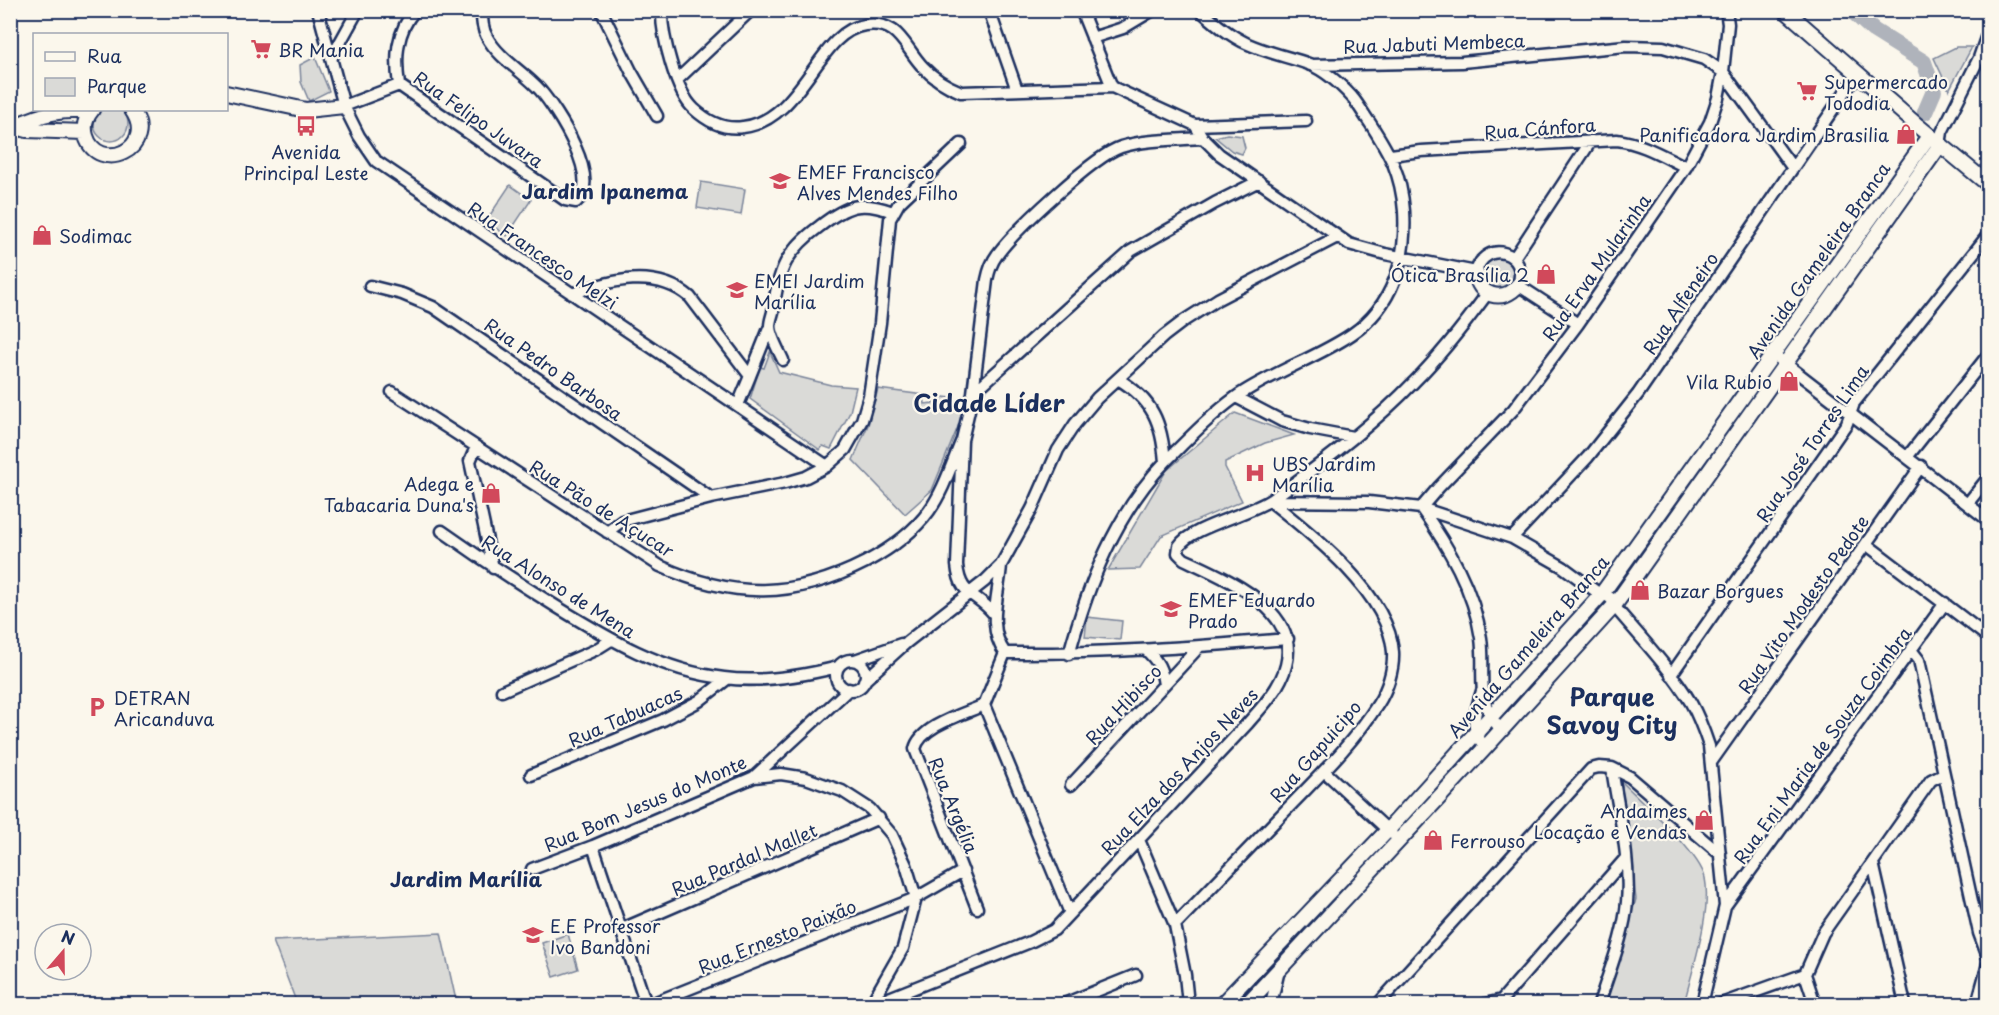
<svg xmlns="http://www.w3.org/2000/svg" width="1999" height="1015" viewBox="0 0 1999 1015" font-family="'Playpen Sans',sans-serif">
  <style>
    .green { fill: #dadad7; stroke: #7a849a; stroke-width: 1.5 }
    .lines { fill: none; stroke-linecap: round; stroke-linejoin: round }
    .river { stroke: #afb3bb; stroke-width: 16 }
    .street-casing { stroke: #1b2f5e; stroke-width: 15 }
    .secondary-casing { stroke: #1b2f5e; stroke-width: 18 }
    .street { stroke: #fbf7ec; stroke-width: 10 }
    .secondary { stroke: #fbf7ec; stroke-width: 14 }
    .labels { text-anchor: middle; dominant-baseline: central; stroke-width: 4.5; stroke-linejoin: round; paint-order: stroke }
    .street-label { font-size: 18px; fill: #1b2f5e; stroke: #fbf7ec }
    .poi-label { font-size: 18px; fill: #1b2f5e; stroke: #fbf7ec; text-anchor: start }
    .neighbourhood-label { font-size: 20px; font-weight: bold; fill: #1b2f5e; stroke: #fbf7ec }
    .district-label { font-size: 24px; font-weight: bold; fill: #1b2f5e; stroke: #fbf7ec }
  </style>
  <rect width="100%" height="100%" fill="#fbf7ec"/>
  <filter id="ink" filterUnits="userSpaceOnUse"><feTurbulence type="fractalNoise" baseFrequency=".0167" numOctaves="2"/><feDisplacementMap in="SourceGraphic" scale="12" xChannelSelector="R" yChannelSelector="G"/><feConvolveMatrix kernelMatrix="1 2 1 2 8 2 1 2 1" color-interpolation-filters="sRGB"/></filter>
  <g filter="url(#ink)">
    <path class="green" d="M1956 47H1972L1949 90 1934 58Z
      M315 57 329 91 309 101 301 82 300 65Z
      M94 124a17 17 0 1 1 34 0a17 17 0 1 1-34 0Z
      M1227 134 1242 136 1245 148 1242 154 1232 151 1215 137Z
      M701 182 745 189 741 215 697 208Z
      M510 185 531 200 507 236 486 221Z
      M1507 257 1518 271 1512 288 1489 291 1480 272 1489 258Z
      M770 352 779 372 831 385 856 387 850 412 831 449 823 446 820 450 750 399 760 367 764 368Z
      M1765 376 1768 378 1643 554 1641 552Z
      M878 389 924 395 925 404 933 403 934 396 952 398 951 409 964 412 932 490 905 514 853 460 868 425Z
      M1235 413 1294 435 1265 443 1225 462V467L1242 501 1161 536 1140 569 1108 570 1166 471Z
      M1087 617 1122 621 1120 640 1085 637Z
      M1621 781C1641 801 1700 853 1705 878 1712 912 1692 970 1684 1004H1606L1636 899Z
      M441 933 455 996 476 1004H297L273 941Z
      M568 934 578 969 554 977 542 943Z"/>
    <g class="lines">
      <path class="river" d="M1851 10 1873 30 1924 62 1934 91 1925 112"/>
      <g class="street-casing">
        <path id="street" d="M318 10 344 106 359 136 376 161 827 466
          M415 10C396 32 395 58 399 85L565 200 576 202C603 180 557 110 540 90 524 72 499 59 487 37 483 30 481 19 483 10
          M601 10 631 71 657 116
          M662 10C661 34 676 93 694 109 707 121 724 130 743 127 803 120 818 31 865 25 899 20 904 47 923 67 934 79 946 86 961 92L1112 87
          M989 10 1017 90
          M1081 10 1112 87 1195 125 1306 121
          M1092 38 1123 28 1153 10
          M332 57 358 10
          M1310 65 1462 62 1626 46 1663 47 1704 59 1723 72 1792 167
          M677 80 751 10
          M344 106 399 85
          M1195 125 1203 138 1219 154 1349 244 1385 254 1476 272C1485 238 1530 252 1518 285L1578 324
          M1940 145 1942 132 1979 58 1988 32
          M1391 155 1421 151 1617 140C1642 143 1663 156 1686 167
          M1514 258 1591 141
          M370 286 402 294 433 307 711 498
          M572 294C610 280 656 268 690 297L750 376 738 405
          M1773 354 1988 520
          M783 360C779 351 770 336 770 326 770 321 772 316 773 312 778 270 786 251 820 226 847 205 861 200 893 212
          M750 376 770 326
          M1118 379C1153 400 1162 423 1165 462
          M392 392 660 566C733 599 794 599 866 562 890 549 913 533 929 511 944 490 952 463 962 440
          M973 393 1131 251 1215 203 1259 181
          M1236 397 1282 421 1310 429 1353 437
          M476 447 470 461 493 568
          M1908 456 1988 355
          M1270 501 1369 502 1421 508 1512 538 1563 567 1601 595C1608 595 1613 598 1614 606 1640 637 1670 668 1691 703 1699 717 1704 731 1709 746L1725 906 1702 1004
          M1968 503 1988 478
          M442 531C480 558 518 583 557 607 609 639 662 671 724 678 761 683 802 676 838 667
          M607 532 622 521 711 498 785 483 806 477 827 466 845 450 862 420 869 396 880 323 890 219 899 203 961 144
          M1512 538 1588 457 1638 394 1858 73
          M1866 544 1988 637
          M1001 565C999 595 986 627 1005 653 1100 654 1194 647 1288 639
          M994 614C976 592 960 597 957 565L962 440 973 393 987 280C989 270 991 263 997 255 1014 231 1095 155 1121 147 1146 139 1177 140 1203 138
          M1146 650C1158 661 1162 669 1164 685
          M1912 651 1919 660 1979 933 1988 957
          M1069 654C1088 585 1115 514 1166 461 1188 439 1211 415 1236 397 1272 372 1317 358 1352 334 1393 306 1407 259 1404 211 1401 173 1390 154 1370 123 1364 115 1359 105 1352 97 1341 85 1324 70 1309 64 1289 57 1268 53 1248 44 1230 36 1215 23 1200 10
          M855 660 901 644
          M836 675a15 15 0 1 1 30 0a15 15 0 1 1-30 0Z
          M1671 675 1847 423 1854 403 1988 235
          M864 681 907 642 985 581 1001 565 1032 509 1058 450 1075 424 1097 398 1164 336 1185 320 1218 299 1337 237
          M502 691 595 650 611 640
          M1482 691C1474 717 1469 725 1485 748
          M984 705 1070 913
          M1501 730C1473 698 1486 674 1481 638 1474 590 1448 546 1421 508L1439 487 1513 410 1578 324 1686 167 1710 122 1718 98 1723 72 1728 24 1726 10
          M1712 761 1921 466
          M1324 771 1392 834
          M531 775 663 720 699 701 727 679
          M754 777 781 774 806 778 842 791 870 809 892 835 906 865 916 898 903 948 871 1004
          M1071 785 1199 647
          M1139 840 1175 925 1185 975 1188 1004
          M593 846 646 1004
          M1873 863 1905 1004
          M532 869 593 846 754 777 849 689
          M1725 906 1945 603
          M977 908 915 749C920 726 964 714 984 705L1005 653
          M1175 925C1213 886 1251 846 1289 807 1320 775 1354 742 1378 704 1387 690 1394 670 1393 652 1389 594 1312 534 1270 501
          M622 929 879 818
          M1805 974 1815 1004
          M651 1004 916 898 963 871
          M874 1004 1030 942 1054 930 1248 723C1260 709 1273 696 1281 679 1312 614 1231 581 1184 559L1178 553 1179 546C1191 527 1251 514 1272 499 1322 464 1372 426 1414 382 1441 355 1465 324 1487 294
          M1064 1004 1136 975
          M1271 1004 1279 970
          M1378 1004 1591 769 1599 767 1612 768 1630 777 1720 854
          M1485 1004 1502 1000
          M1498 1004 1625 859
          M1599 1004C1609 971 1624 936 1627 902 1631 858 1618 811 1612 768
          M1721 1004 1805 974 1823 933 1931 780 1943 774
          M1977 1004 1988 964"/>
      </g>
      <g class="secondary-casing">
        <path id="secondary" d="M1785 10 1918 126 1988 184
          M226 93 306 110 344 106
          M92 110C86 117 83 126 86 136 98 175 159 149 132 110
          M12 126 27 130 85 132
          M15 126C44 113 58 110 90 111
          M1476 272C1477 296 1503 304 1518 285
          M1222 1004 1387 831 1601 595 1929 136
          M1247 1004 1485 748 1614 606 1940 145"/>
      </g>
      <use href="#street" class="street"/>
      <use href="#secondary" class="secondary"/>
    </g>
  </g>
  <defs>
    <g id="supermarket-bare" transform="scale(1.62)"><path d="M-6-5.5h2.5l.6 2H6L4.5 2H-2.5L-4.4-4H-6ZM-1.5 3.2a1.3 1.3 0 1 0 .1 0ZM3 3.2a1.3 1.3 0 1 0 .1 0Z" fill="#d1495b" stroke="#fbf7ec" stroke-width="2.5" paint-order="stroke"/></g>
    <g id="bus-bare" transform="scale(1.62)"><path d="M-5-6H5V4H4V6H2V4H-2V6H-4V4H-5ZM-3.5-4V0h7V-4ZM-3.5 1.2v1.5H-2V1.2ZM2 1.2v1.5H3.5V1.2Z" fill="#d1495b" stroke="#fbf7ec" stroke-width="2.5" paint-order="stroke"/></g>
    <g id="shop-bare" transform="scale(1.62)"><path d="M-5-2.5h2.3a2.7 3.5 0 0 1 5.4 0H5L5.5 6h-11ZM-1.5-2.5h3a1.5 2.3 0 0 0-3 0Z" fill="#d1495b" stroke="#fbf7ec" stroke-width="2.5" paint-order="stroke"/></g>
    <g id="school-bare" transform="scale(1.62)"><path d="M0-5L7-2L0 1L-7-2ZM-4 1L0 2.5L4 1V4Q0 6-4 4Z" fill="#d1495b" stroke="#fbf7ec" stroke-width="2.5" paint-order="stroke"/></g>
    <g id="hospital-bare" transform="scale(1.62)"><path d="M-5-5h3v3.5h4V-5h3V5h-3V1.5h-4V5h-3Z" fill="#d1495b" stroke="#fbf7ec" stroke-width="2.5" paint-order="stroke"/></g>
    <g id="parking-bare" transform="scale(1.62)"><path d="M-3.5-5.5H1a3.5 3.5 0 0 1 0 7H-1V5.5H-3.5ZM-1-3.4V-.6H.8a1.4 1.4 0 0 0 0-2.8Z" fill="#d1495b" stroke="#fbf7ec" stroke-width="2.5" paint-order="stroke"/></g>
  </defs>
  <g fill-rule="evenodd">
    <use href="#supermarket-bare" x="261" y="49"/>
    <use href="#supermarket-bare" x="1807" y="91"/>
    <use href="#bus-bare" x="306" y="126"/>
    <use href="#shop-bare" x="1906" y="134"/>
    <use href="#school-bare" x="780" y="181"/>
    <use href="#shop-bare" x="42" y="235"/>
    <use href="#shop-bare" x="1546" y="274"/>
    <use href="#school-bare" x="737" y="290"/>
    <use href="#shop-bare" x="1789" y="381"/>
    <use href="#hospital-bare" x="1255" y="473"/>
    <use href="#shop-bare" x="491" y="493"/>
    <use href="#shop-bare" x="1640" y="590"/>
    <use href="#school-bare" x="1171" y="609"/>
    <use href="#parking-bare" x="97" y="707"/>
    <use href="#shop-bare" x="1704" y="820"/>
    <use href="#shop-bare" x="1433" y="840"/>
    <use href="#school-bare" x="533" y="935"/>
  </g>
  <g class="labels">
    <g class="street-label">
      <text transform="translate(1434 43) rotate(-2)">Rua Jabuti Membeca</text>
      <text transform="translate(479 119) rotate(35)">Rua Felipo Juvara</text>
      <text transform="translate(1540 128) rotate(-4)">Rua Cánfora</text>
      <text transform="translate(543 255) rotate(34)">Rua Francesco Melzi</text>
      <text transform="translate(1818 260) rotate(-55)">Avenida Gameleira Branca</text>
      <text transform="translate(1596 267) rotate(-55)">Rua Erva Mularinha</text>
      <text transform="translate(1680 303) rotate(-56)">Rua Alfeneiro</text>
      <text transform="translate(554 369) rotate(35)">Rua Pedro Barbosa</text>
      <text transform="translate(1812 443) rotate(-56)">Rua José Torres Lima</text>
      <text transform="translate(602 508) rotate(32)">Rua Pão de Açucar</text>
      <text transform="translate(559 586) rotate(32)">Rua Alonso de Mena</text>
      <text transform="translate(1803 604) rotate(-55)">Rua Vito Modesto Pedote</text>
      <text transform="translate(1528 646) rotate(-49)">Avenida Gameleira Branca</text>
      <text transform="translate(1123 704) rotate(-47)">Rua Hibisco</text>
      <text transform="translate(625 716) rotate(-24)">Rua Tabuacas</text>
      <text transform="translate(1822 745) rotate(-54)">Rua Eni Maria de Souza Coimbra</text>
      <text transform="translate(1315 751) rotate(-49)">Rua Gapuicipo</text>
      <text transform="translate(1179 771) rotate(-47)">Rua Elza dos Anjos Neves</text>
      <text transform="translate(645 803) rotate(-23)">Rua Bom Jesus do Monte</text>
      <text transform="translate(954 805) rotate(68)">Rua Argélia</text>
      <text transform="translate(744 859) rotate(-23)">Rua Pardal Mallet</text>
      <text transform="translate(777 936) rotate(-22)">Rua Ernesto Paixão</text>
    </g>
    <g class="poi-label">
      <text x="278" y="49">BR Mania</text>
      <text x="1824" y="81">Supermercado<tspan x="1824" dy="21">Tododia</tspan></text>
      <text x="1889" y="134" text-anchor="end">Panificadora Jardim Brasilia</text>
      <text x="306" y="151" text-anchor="middle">Avenida<tspan x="306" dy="21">Principal Leste</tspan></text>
      <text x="797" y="171">EMEF Francisco<tspan x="797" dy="21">Alves Mendes Filho</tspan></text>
      <text x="59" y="235">Sodimac</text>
      <text x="1529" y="274" text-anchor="end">Ótica Brasília 2</text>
      <text x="754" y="280">EMEI Jardim<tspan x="754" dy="21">Marília</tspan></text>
      <text x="1772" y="381" text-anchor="end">Vila Rubio</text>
      <text x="1272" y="463">UBS Jardim<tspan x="1272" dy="21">Marília</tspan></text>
      <text x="474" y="483" text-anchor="end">Adega e<tspan x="474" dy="21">Tabacaria Duna's</tspan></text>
      <text x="1657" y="590">Bazar Borgues</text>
      <text x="1188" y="599">EMEF Eduardo<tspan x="1188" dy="21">Prado</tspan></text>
      <text x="114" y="697">DETRAN<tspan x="114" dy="21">Aricanduva</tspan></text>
      <text x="1687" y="810" text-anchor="end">Andaimes<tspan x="1687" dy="21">Locação e Vendas</tspan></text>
      <text x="1450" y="840">Ferrouso</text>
      <text x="550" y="925">E.E Professor<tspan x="550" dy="21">Ivo Bandoni</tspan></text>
    </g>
    <g class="neighbourhood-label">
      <text x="605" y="191">Jardim Ipanema</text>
      <text x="466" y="879">Jardim Marília</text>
    </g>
    <g class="district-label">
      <text x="989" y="402">Cidade Líder</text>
      <text x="1612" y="696">Parque<tspan x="1612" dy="28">Savoy City</tspan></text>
    </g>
  </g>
  <rect width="1999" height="1015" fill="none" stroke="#fbf7ec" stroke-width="36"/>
  <rect x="18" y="18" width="1963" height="979" fill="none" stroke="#1b2f5e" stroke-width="2" filter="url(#ink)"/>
  <rect x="33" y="33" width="195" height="78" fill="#fbf7ec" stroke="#a1a7b3" stroke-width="1.5"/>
  <rect x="45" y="52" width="30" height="9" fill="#fbf7ec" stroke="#a1a7b3" stroke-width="1.5"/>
  <text x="87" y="63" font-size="18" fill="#1b2f5e">Rua</text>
  <rect x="45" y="78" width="30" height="18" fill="#dadad7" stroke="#a1a7b3" stroke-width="1.5"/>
  <text x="87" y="93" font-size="18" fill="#1b2f5e">Parque</text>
  <g transform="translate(63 952) rotate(20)"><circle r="28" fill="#fbf7ec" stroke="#a1a7b3" stroke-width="1.5"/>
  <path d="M0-4.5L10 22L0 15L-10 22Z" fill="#d1495b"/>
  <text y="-9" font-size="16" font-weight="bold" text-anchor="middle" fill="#1b2f5e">N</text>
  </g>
</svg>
